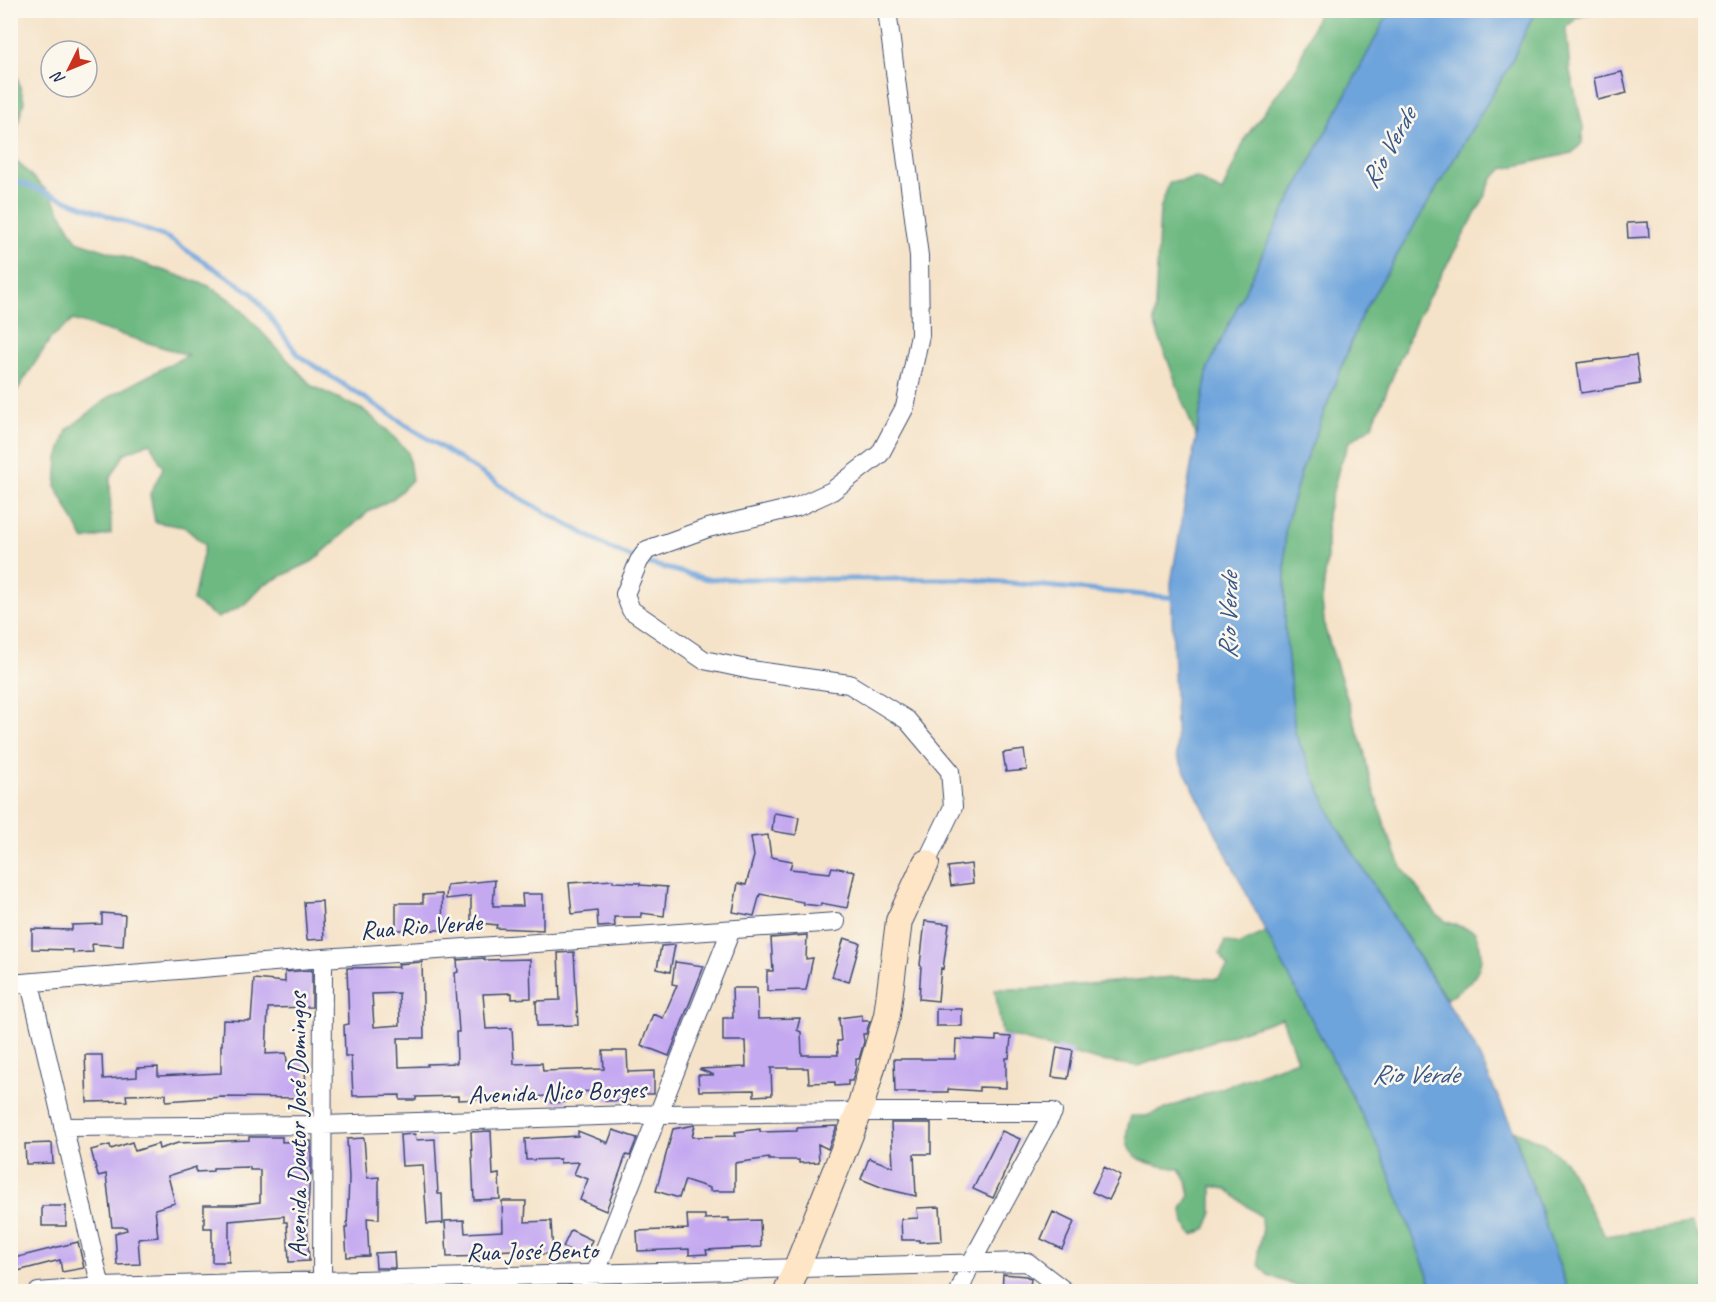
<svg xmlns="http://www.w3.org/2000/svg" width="1716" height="1302" viewBox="0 0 1716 1302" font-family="Caveat,sans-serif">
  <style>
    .forest { fill: #6eb982; stroke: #447470; stroke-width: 1.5 }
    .water { fill: #6ea4dc; stroke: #446a9d; stroke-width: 1.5 }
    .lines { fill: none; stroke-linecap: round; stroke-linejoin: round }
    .stream { stroke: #6ea4dc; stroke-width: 5 }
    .building { fill: #c4a9f1; fill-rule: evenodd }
    .street-casing { stroke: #3c4a6e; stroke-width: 20 }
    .secondary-casing { stroke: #3c4a6e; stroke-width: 28 }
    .street { stroke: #fff; stroke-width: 18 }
    .secondary { stroke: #fde5c5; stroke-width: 26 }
    .labels { text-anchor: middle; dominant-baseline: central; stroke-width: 5; stroke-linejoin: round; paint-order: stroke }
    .street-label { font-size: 26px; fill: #1b2f5e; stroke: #fbf7ec }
    .water-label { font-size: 27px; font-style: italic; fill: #38588a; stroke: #fbf7ec }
  </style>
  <rect width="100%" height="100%" fill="#fbf7ec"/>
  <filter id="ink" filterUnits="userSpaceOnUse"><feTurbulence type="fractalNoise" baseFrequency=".0167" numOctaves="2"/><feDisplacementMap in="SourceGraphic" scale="12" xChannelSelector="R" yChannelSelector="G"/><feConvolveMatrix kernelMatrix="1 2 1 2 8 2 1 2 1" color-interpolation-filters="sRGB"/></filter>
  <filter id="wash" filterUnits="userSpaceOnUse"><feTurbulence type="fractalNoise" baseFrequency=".008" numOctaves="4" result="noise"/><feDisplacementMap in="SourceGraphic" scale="24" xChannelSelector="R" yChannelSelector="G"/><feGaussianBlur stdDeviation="1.35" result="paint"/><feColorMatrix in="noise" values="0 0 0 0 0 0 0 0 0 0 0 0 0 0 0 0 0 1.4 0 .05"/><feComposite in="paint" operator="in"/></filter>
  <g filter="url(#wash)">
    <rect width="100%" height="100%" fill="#f5e3c9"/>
    <path class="forest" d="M1319 11H1390L1273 232 1208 368 1196 437 1154 323 1160 210 1169 183 1197 178 1222 192 1246 137 1297 67Z
      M1535 11H1595L1577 18 1566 27 1570 72 1583 127 1582 143 1572 153 1503 169 1492 179 1481 204 1417 318 1372 426 1349 442 1339 468 1327 514V557L1322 602 1325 629 1364 751 1370 780 1389 837 1401 866 1436 914 1447 922 1474 931C1491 963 1475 983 1446 999L1336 826 1295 733 1285 628V528L1301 472 1362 314 1510 65Z
      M11 55 24 101 11 154Z
      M11 156 50 194 77 241 209 286 234 302 312 386 365 411 387 430 408 452 412 480 394 498 368 512 313 561 263 585 244 605 218 618 193 601 205 545 184 527 155 522 150 494 163 468 150 443 125 453 110 478 111 534 84 540 56 487 58 459 67 430 112 395 188 355 73 320 51 338 11 400Z
      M1266 932 1380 1150 1434 1291H1309L1268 1275 1259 1265 1258 1250 1262 1234 1261 1217 1226 1189 1212 1186V1214L1207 1228 1193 1235 1184 1224 1182 1209 1190 1195 1187 1181 1180 1169C1146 1164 1115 1160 1131 1116H1146L1297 1060 1282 1018 1138 1066 1101 1061 1002 1034 995 989H1028L1173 977 1218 979 1228 967 1220 954 1225 941 1238 945Z
      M1513 1130 1543 1143 1565 1161 1605 1236 1691 1224 1705 1249V1291H1568Z"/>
    <path class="water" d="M1390 11H1535L1510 65 1362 314 1301 472 1285 528V628L1295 733 1336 826 1474 1045 1513 1130 1568 1291H1434L1380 1150 1266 932 1177 756 1171 583 1208 368 1273 232Z"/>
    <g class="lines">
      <path class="stream" d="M10 179 168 238 252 293 299 356 522 499 608 547 639 561 707 579H967L1177 598"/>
    </g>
    <g id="blocks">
      <path class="building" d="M1622 72 1627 93 1598 100 1594 78Z
        M1648 222 1649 237 1628 238 1627 223Z
        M1636 355 1640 384 1581 393 1577 363Z
        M1024 750 1027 770 1006 772 1003 753Z
        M774 813 799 817 796 835 772 831Z
        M768 835 771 857 792 861 790 869 830 873 832 867 855 871 847 908 821 903 820 906 803 904V902L760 894 754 916 733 912 738 883 746 885 754 856 751 837Z
        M971 864 973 883 951 886 948 867Z
        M495 880 493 906H523L522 894H543V930L496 928 497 925 471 922V896L446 899 447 885Z
        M613 880V882L640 883V885L667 887 664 916 641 913V917H614L615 926 598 927 597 911 572 914 569 883Z
        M442 894 443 930H396V903H423V895Z
        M322 901 324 939 307 940 304 902Z
        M102 913 125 915 123 946 92 944 93 952 73 953V950L32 949V929L72 930V925L102 924Z
        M925 921 949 924 943 969 941 968 938 1001 919 999 921 966 920 965Z
        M807 935 806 959 813 958 806 990 767 991V971H773L771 938Z
        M844 938 860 943 849 982 832 977Z
        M675 945 670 972 657 969 661 946Z
        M574 952 578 1025 537 1026 536 1001 560 1000 558 953Z
        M484 958V960L530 959 531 998 512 999V993L483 994 486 1029 512 1028 514 1064 542 1063 543 1071 604 1069 603 1051H627L628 1072 654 1071V1094H629V1100L605 1101V1091L566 1092 567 1102 551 1103 550 1096 458 1100V1096L416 1097V1100H400V1095L353 1096 351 1056H345L344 1025 349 1024 347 968 399 967 398 964 422 962 424 1038H398L399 1067 427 1066V1064L457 1063 456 1032H459L455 973 458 972 457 960ZM399 993 400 1025 374 1027 372 994Z
        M675 962 704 966 669 1056 641 1045 653 1014 663 1018 677 985 672 984Z
        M312 970V1007L268 1008 266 1054 286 1053 287 1062 305 1061 306 1098 223 1097 166 1101V1094L126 1095 127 1101 87 1102 85 1055H102L103 1079 137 1077V1068L158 1067V1076L221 1073V1045H222L223 1020 251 1021 254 979 285 982V972Z
        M732 988H757L758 1019 800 1018 797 1030 801 1032 802 1055H838L837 1041H841L839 1018 862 1015V1021H870L866 1034H863L864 1042 859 1059H856V1067L852 1081H848V1085L835 1086V1082L809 1083 808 1068H771L772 1095 754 1096V1090L699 1091 698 1075H714L699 1069 746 1067 745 1041H723V1018H733Z
        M936 1009H962V1026H936Z
        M996 1036 1011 1037 1009 1058H1006V1088L979 1087V1091L948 1089V1092H895L894 1059H955L956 1039 996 1041Z
        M1057 1047 1073 1050 1068 1079 1052 1077Z
        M891 1123H931V1154H914L916 1196 886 1189 861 1179 869 1158 893 1167Z
        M695 1125 692 1137 736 1136 735 1132 760 1129V1132L797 1131V1128L837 1126 828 1149 818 1144 819 1162 799 1163V1160H769V1158L735 1163V1191H710V1188L685 1180 679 1198 656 1191 673 1129Z
        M613 1130 637 1138 630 1156 626 1155 606 1211 580 1200 588 1179 574 1174 579 1162 560 1163V1159L526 1160 525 1139 578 1136V1131L608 1143Z
        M491 1131 493 1175 499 1174 500 1199 474 1200 471 1132Z
        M1002 1131 1020 1139 993 1198 973 1189Z
        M415 1134 416 1140 435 1139 438 1194H442L443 1223 427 1224 423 1165 402 1166 400 1135Z
        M249 1137H282V1142L311 1141V1174H310L307 1222 309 1261 289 1262 287 1222H284V1216L229 1221V1262H212V1228H204V1205H235L260 1202V1170H250V1167L213 1168V1171L196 1172V1167L168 1176 175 1203 155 1209 158 1237 138 1239 140 1264 117 1265 115 1233 127 1230 126 1227H112L106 1174 98 1176 91 1150 110 1145 111 1149 132 1142 135 1151 158 1144 159 1149 178 1143 249 1140Z
        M364 1138 367 1178 379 1177V1219L367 1218 369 1256 347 1257 345 1228H347L349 1178 347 1139Z
        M52 1143 53 1163 26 1164 25 1144Z
        M1104 1167 1121 1176 1109 1200 1092 1192Z
        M502 1201H526L525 1222 551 1221 553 1254H535L534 1249 492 1251 493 1256 447 1257 445 1221 464 1220 465 1233 503 1231Z
        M42 1206H66V1226H42Z
        M940 1207 942 1241 919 1242V1240H902L901 1219 918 1218 917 1208Z
        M1053 1212 1074 1222 1062 1249 1041 1239Z
        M687 1215H705V1219L729 1218V1221L760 1220 761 1247 706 1250 707 1254 689 1255V1249L638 1251 637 1231 688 1229Z
        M571 1230 592 1240 584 1257 563 1247Z
        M78 1242 84 1268 62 1272 60 1260 10 1273V1259Z
        M394 1252 395 1268H376L375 1253Z
        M1003 1274 1026 1276 1031 1279 1029 1292H1002Z"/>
    </g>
  </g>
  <g filter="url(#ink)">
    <use href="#blocks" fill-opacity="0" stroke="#3c4a6e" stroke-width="1.5"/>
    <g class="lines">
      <g class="street-casing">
        <path id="street" d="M887 10 919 256 920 335 905 407 880 454 832 491 797 507 708 528 647 550 639 561 625 594 631 610 704 660 751 670 849 684 907 720 950 771 953 807 926 863
          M30 983 102 1292
          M10 984 323 958 836 922
          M63 1127 324 1125 660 1114 859 1112H1053L971 1263 959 1292
          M38 1292 101 1287 1027 1262 1066 1292
          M322 1292 323 958
          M588 1292 731 930"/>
      </g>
      <g class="secondary-casing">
        <path id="secondary" d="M787 1292 859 1112 887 1015 899 921 926 863"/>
      </g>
      <use href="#street" class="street"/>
      <use href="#secondary" class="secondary"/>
    </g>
  </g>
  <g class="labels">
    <g class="street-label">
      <text transform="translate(421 926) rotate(-4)">Rua Rio Verde</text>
      <text transform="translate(557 1092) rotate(-2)">Avenida Nico Borges</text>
      <text transform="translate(297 1125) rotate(-90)">Avenida Doutor José Domingos</text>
      <text transform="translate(532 1251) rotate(-1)">Rua José Bento</text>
    </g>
    <g class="water-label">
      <text transform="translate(1388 148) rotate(-61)">Rio Verde</text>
      <text transform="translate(1228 616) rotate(-89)">Rio Verde</text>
      <text x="1415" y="1074">Rio Verde</text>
    </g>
  </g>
  <rect width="1716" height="1302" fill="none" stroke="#fbf7ec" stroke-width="36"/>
  <g transform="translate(69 69) rotate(227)"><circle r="28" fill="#fbf7ec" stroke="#a1a7b3" stroke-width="1.5"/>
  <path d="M0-4.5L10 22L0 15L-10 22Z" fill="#c8321e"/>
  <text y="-9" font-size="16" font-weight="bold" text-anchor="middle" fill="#1b2f5e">N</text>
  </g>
</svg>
